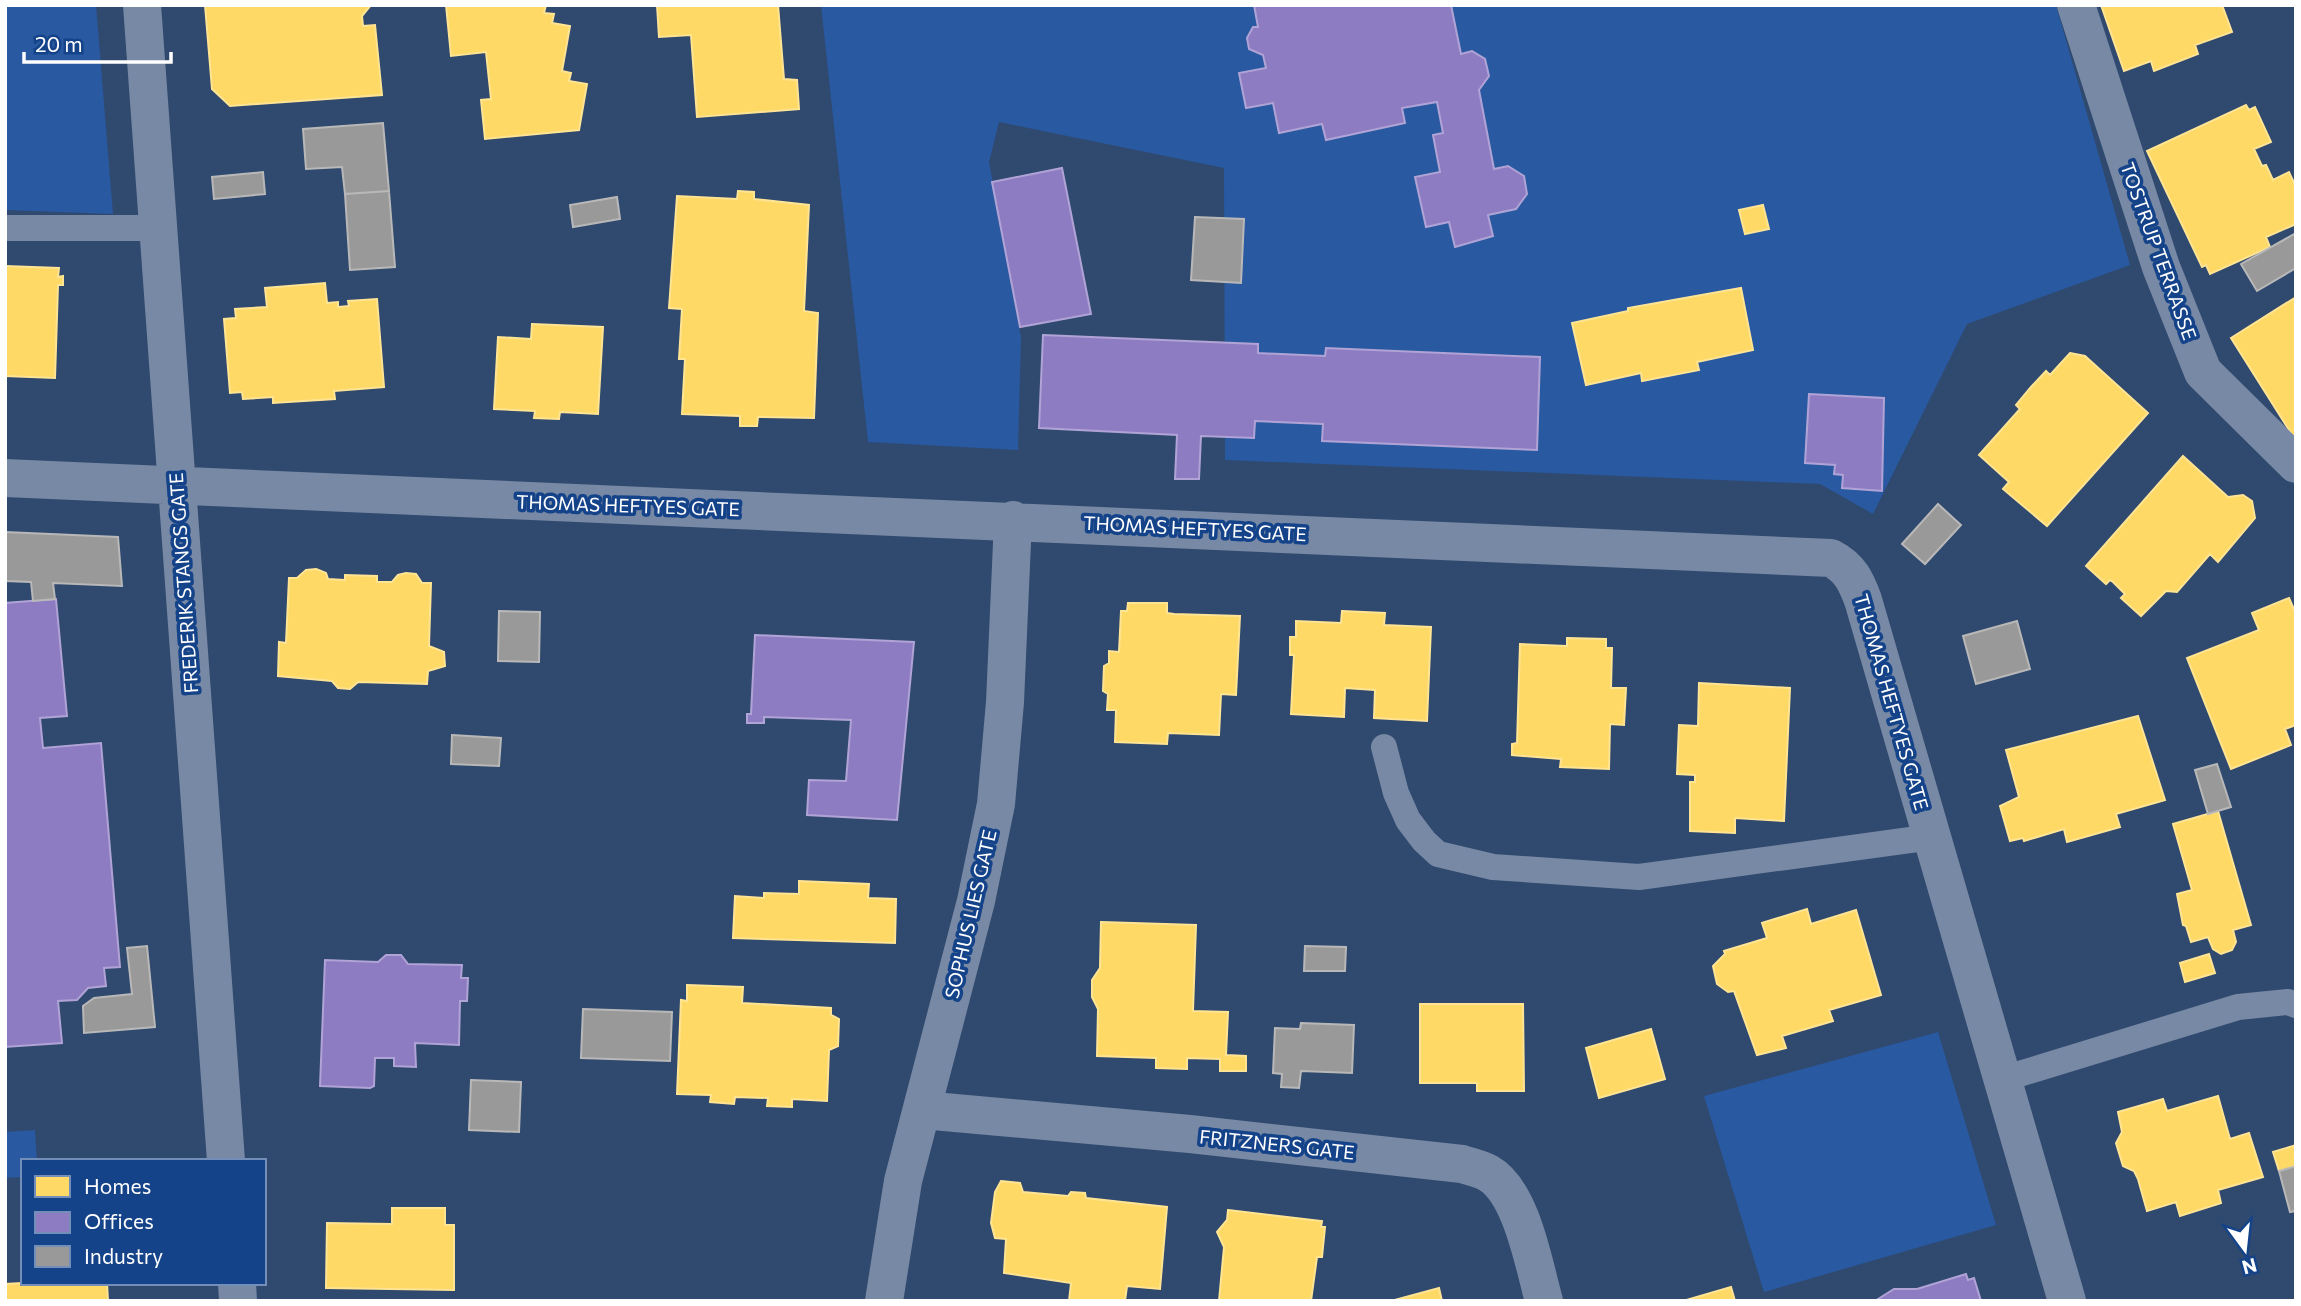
<svg xmlns="http://www.w3.org/2000/svg" width="2301" height="1306" viewBox="0 0 2301 1306" font-family="Commissioner,sans-serif">
  <style>
    .green { fill: #2959a0 }
    .homes { fill: #ffd966; stroke: #ffe494; stroke-width: 2 }
    .offices { fill: #8e7cc3; stroke: #b0a3d5; stroke-width: 2 }
    .industry { fill: #999; stroke: #b8b8b8; stroke-width: 2 }
    .lines { fill: none; stroke-linecap: round; stroke-linejoin: round }
    .lane { stroke: #7789a4; stroke-width: 26 }
    .street { stroke: #7789a4; stroke-width: 38 }
    .labels { text-anchor: middle; dominant-baseline: central; stroke-width: 7; stroke-linejoin: round; paint-order: stroke }
    .street-label { font-size: 19px; fill: #fff; stroke: #154389 }
  </style>
  <rect width="100%" height="100%" fill="#30496e"/>
  <path class="green" d="M5 5H96L113 214 5 210Z
    M821 5H2056L2130 265 1967 324 1873 514 1820 484 1225 460 1224 168 999 122 989 162 1021 337 1018 450 868 442Z
    M1938 1032 1996 1225 1764 1292 1704 1096Z
    M35 1130 37 1161H23V1177L5 1178V1132Z"/>
  <path class="homes" d="M205 5H371L362 16 363 26 375 25 382 95 230 106 212 89Z
    M446 5H546L544 13 554 14 552 23 570 26 562 71 571 73 569 81 587 84 579 130 485 139 481 100 491 99 486 52 451 56Z
    M657 5H778L784 79 797 80 799 109 697 117 691 35 659 37Z
    M2101 5H2222L2232 32 2195 45 2198 54 2154 71 2151 61 2124 71Z
    M2246 105 2249 110 2255 107 2271 142 2254 149 2262 166 2266 165 2273 180 2289 172 2296 187V224L2266 237 2270 247 2210 274 2206 265 2202 267 2147 151Z
    M738 191 754 192V199L809 205 804 311 818 313 814 418 758 417 757 426H740V416L682 414 685 359H679L682 309 669 308 677 196 737 199Z
    M1763 205 1769 229 1745 234 1739 210Z
    M5 266 59 268 58 277 63 276V285H58L55 378 5 376Z
    M325 283 327 303 338 302V307L349 306 348 301 377 299 384 387 334 391 335 399 273 403V397L243 399 242 392 230 393 224 319 236 318 235 309 267 307 265 288Z
    M1741 288 1753 350 1697 362 1699 370 1642 381 1641 373 1586 385 1572 323 1628 311V308Z
    M2296 297V441L2231 338Z
    M532 324 603 327 598 414 560 412 559 419 534 418 535 411 494 409 498 337 531 339Z
    M2070 353 2085 356 2148 413 2047 526 2003 489 2009 482 1979 455 2020 409 2016 405 2031 387 2046 371 2050 375Z
    M2183 456 2228 497 2243 495 2252 501 2255 518 2218 562 2210 554 2177 592 2166 591 2141 616 2121 598 2125 594 2113 582 2110 580 2106 584 2086 566Z
    M316 569 326 573 328 579 345 580V575L377 576V582H392L398 575 406 573 416 574 422 583H431L429 646 444 652 445 666 428 671 427 684 358 682 350 689 338 688 332 681 278 676 279 642 286 643 289 578H297L306 570Z
    M2289 598 2296 614V725L2285 729 2291 745 2231 769 2187 658 2259 630 2252 613Z
    M1128 603H1167V613L1174 614 1240 616 1236 695 1221 694 1219 735 1168 733 1167 744 1115 742 1116 710H1107L1108 694 1103 691 1104 666 1109 663V651L1119 652 1121 611H1127Z
    M1342 611 1385 613 1384 625 1431 627 1427 721 1374 718 1375 690 1345 688 1344 717 1291 714 1294 655H1290V637H1296V621L1341 623Z
    M1567 638 1606 639V648H1612L1611 688H1626L1624 725 1610 724 1609 769 1560 767 1561 759 1512 755V744L1517 743 1520 644 1567 646Z
    M1699 683 1790 688 1784 821 1735 818V833L1690 831V782H1695V775L1677 774 1679 725 1698 726Z
    M2138 716 2165 800 2116 814 2120 827 2067 842 2064 829 2024 841 2023 838 2010 841 2000 806 2019 797 2006 750Z
    M2218 811 2251 925 2233 930 2236 942 2232 950 2221 954 2213 949 2208 937 2191 942 2186 926 2183 925 2177 894 2192 890 2173 824Z
    M799 881 869 884 868 898 896 899 895 943 733 938 735 896 764 898V893L799 894Z
    M1807 909 1811 924 1856 910 1881 995 1829 1010 1833 1021 1782 1036 1786 1048 1757 1055 1734 991 1728 992 1717 984 1713 966 1725 954 1724 951 1767 938 1762 923Z
    M1101 922 1196 925 1193 1011 1228 1012 1226 1055 1246 1056V1071H1220V1059L1187 1058V1069L1156 1068V1058L1097 1056 1098 1009 1092 997V980L1100 968Z
    M2209 954 2215 973 2185 982 2180 963Z
    M687 985 743 987 742 1003 831 1008V1015L839 1019 838 1046 829 1050 827 1101 792 1099V1107L767 1106 768 1098 735 1097 734 1104 710 1102 711 1095 677 1094 681 1000 687 1001Z
    M1420 1004H1523L1524 1091H1477V1083H1420Z
    M1651 1029 1665 1079 1599 1098 1586 1048Z
    M2218 1096 2230 1139 2249 1133 2263 1177 2218 1190 2221 1203 2180 1216 2176 1202 2147 1211 2138 1179 2134 1171 2123 1166 2116 1143 2122 1132 2118 1112 2163 1099 2167 1111Z
    M2296 1145V1166L2279 1171 2273 1152Z
    M1001 1181 1020 1183 1023 1192 1068 1196 1071 1192 1085 1193 1086 1198 1167 1207 1160 1289 1127 1286 1125 1301H1069L1071 1283 1004 1273 1006 1239 995 1238 991 1223 995 1192Z
    M392 1208H445V1225H454V1290L326 1288 327 1223 392 1224Z
    M1228 1210 1322 1221 1321 1227H1325L1322 1257H1317L1311 1301H1219L1224 1247 1217 1232 1227 1220Z
    M23 1283H107L108 1301H5V1284Z
    M1731 1287 1735 1301H1683Z
    M1439 1288 1442 1301H1391Z"/>
  <path class="offices" d="M1254 5H1451L1461 54 1472 51 1485 59 1489 76 1479 90 1494 169 1508 166 1524 176 1527 194 1516 209 1488 215 1493 236 1455 247 1449 222 1426 227 1415 177 1440 172 1433 135 1443 133 1437 102 1402 108 1405 123 1326 140 1322 124 1279 133 1273 103 1246 108 1239 73 1266 68 1263 55 1249 49 1247 38 1253 27H1258Z
    M1062 168 1091 314 1020 327 992 182Z
    M1043 335 1258 344V353L1325 356 1326 348 1540 357 1537 450 1322 441 1323 424 1255 421 1254 438 1201 436 1199 479H1175L1177 435 1039 428Z
    M1809 394 1884 398 1882 491 1842 488 1843 475 1834 474 1835 465 1805 463Z
    M56 599 67 716 40 718 43 748 101 743 120 967 104 968 106 986 88 988 77 1000 58 1001 62 1043 5 1047V603Z
    M755 635 914 642 897 820 807 815 809 780 846 781 851 720 764 717V723H747V714H751Z
    M386 955H401L408 964 462 965 461 978H468L467 1001H460L459 1045 415 1043 416 1067 394 1066V1058H375L374 1086 370 1088 320 1086 325 960 378 962Z
    M1966 1274 1968 1280 1974 1278 1981 1301H1875L1894 1289H1917Z"/>
  <path class="industry" d="M383 123 389 191 345 194 342 167 306 169 303 129Z
    M263 172 265 194 214 199 212 177Z
    M389 191 395 267 350 270 345 194Z
    M617 197 620 219 573 227 570 205Z
    M1195 217 1244 219 1241 283 1191 280Z
    M2296 233V268L2257 291 2241 264Z
    M1938 504 1961 525 1925 564 1902 544Z
    M5 532 118 537 122 586 53 583 55 599 33 601 31 582 5 581Z
    M499 611 540 612 539 662 498 661Z
    M2017 621 2030 669 1976 684 1963 636Z
    M452 735 501 738 499 766 451 764Z
    M2217 764 2231 807 2208 814 2195 770Z
    M147 946 155 1027 84 1033 83 1006 94 998 132 994 127 948Z
    M1305 946 1346 947 1345 971H1304Z
    M583 1009 672 1012 670 1061 581 1058Z
    M1301 1023 1354 1025 1352 1073 1301 1071 1299 1088 1281 1087 1282 1074 1273 1073 1275 1028 1300 1029Z
    M471 1080 521 1082 519 1132 469 1130Z
    M2296 1166V1211L2290 1212 2279 1171Z"/>
  <g class="lines">
    <path class="lane" d="M5 228H157
      M1384 747 1396 793 1408 820 1424 841 1438 854 1493 867 1639 877 1932 837
      M2003 1079 2238 1007 2288 1002 2296 1005"/>
    <path class="street" d="M142 5 226 1161
      M2076 5 2161 267 2203 372 2296 464
      M5 478 1831 558C1850 568 1856 581 1863 600L2067 1301
      M922 1110 1190 1134 1462 1164C1471 1167 1481 1169 1488 1173 1522 1192 1534 1266 1544 1301
      M237 1283 238 1301
      M884 1301 903 1181 976 901 996 804 1005 702 1013 520"/>
  </g>
  <g class="labels">
    <g class="street-label">
      <text transform="translate(2159 251) rotate(70)">TOSTRUP TERRASSE</text>
      <text transform="translate(628 505) rotate(2)">THOMAS HEFTYES GATE</text>
      <text transform="translate(1195 528) rotate(3)">THOMAS HEFTYES GATE</text>
      <text transform="translate(183 583) rotate(-94)">FREDERIK STANGS GATE</text>
      <text transform="translate(1892 702) rotate(74)">THOMAS HEFTYES GATE</text>
      <text transform="translate(970 914) rotate(-77)">SOPHUS LIES GATE</text>
      <text transform="translate(1277 1144) rotate(6)">FRITZNERS GATE</text>
    </g>
  </g>
  <rect width="2301" height="1306" fill="none" stroke="#ffffff" stroke-width="14"/>
  <rect x="21" y="1159" width="245" height="126" fill="#154389" stroke="#738eb8" stroke-width="2"/>
  <rect x="35" y="1176" width="35" height="21" fill="#ffd966" stroke="#738eb8" stroke-width="2"/>
  <text x="84" y="1194" font-size="21" fill="#ffffff">Homes</text>
  <rect x="35" y="1212" width="35" height="21" fill="#8e7cc3" stroke="#738eb8" stroke-width="2"/>
  <text x="84" y="1229" font-size="21" fill="#ffffff">Offices</text>
  <rect x="35" y="1246" width="35" height="21" fill="#999999" stroke="#738eb8" stroke-width="2"/>
  <text x="84" y="1264" font-size="21" fill="#ffffff">Industry</text>
  <g transform="translate(2245 1250) rotate(165)" stroke="#154389" stroke-width="5" paint-order="stroke">
  <path d="M0-5L12 26L0 18L-12 26Z" fill="#ffffff"/>
  <text y="-10" font-size="19" font-weight="bold" text-anchor="middle" fill="#ffffff">N</text>
  </g>
  <path d="M24 52v10h147v-10" fill="none" stroke="#ffffff" stroke-width="3.5"/>
  <text x="35" y="52" font-size="21" fill="#ffffff" stroke="#154389" stroke-width="5" paint-order="stroke">20 m</text>
</svg>
